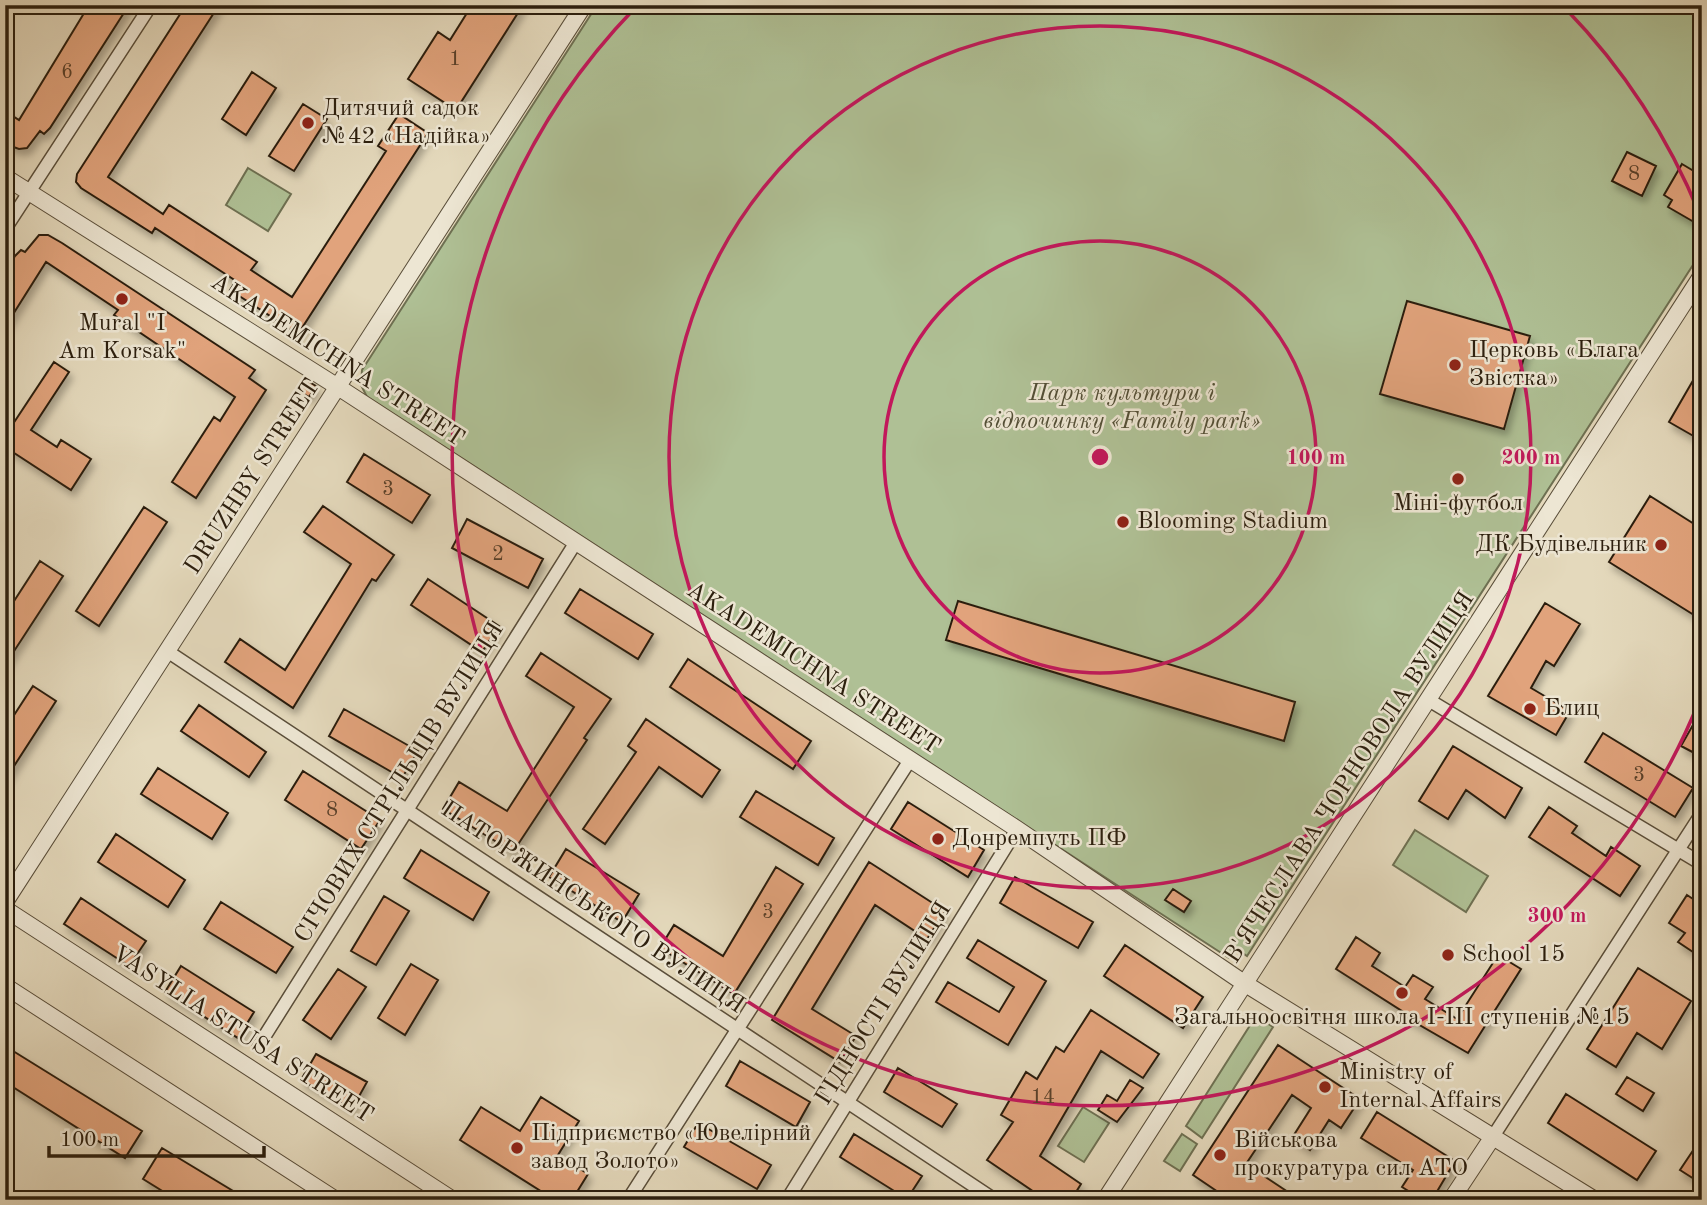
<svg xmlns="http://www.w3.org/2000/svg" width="1707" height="1205" viewBox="0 0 1707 1205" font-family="'Old Standard TT',serif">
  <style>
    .green { fill: #afc095; stroke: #6e7052; stroke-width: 2 }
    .building { fill: #e1a37b; stroke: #2c1f0e; stroke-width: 2; filter: url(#shadow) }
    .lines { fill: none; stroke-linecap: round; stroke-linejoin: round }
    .minor-casing { stroke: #5a4e3a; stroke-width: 15 }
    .tertiary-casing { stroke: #5a4e3a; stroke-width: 18 }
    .minor { stroke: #ede6d3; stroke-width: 12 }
    .tertiary { stroke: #ede6d3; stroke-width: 16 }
    .ring { fill: none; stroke: #c2185b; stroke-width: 3.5 }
    .poi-dot { fill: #8f2418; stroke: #ede6d3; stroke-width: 2.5 }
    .labels { text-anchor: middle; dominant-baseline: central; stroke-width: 5; stroke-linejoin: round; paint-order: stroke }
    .number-label { font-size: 21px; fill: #594029 }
    .poi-label { font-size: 24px; fill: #2c1f0e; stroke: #ede6d3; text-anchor: start }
    .street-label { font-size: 24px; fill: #2c1f0e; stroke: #ede6d3 }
    .park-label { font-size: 24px; font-style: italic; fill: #534f36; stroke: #ede6d3 }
    .centre { fill: #c2185b; stroke: #ede6d3; stroke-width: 3.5 }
    .ring-label { font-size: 21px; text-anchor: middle; font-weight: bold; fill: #c2185b; stroke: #ede6d3; stroke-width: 5; stroke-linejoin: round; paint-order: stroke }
  </style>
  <defs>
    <filter id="shadow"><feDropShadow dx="3.5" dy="6" stdDeviation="3.5" flood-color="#0004"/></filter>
  </defs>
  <rect width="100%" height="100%" fill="#e4d9bc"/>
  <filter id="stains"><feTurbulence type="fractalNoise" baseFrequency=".00286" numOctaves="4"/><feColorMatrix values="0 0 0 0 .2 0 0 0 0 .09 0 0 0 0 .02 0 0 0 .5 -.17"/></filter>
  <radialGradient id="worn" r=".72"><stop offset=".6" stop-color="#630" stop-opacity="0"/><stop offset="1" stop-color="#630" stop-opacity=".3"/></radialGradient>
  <path class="green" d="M597 5H1702V251L1247 956 1237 949 1229 958 367 397 361 385 362 370Z
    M248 168 291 194 268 231 226 205Z
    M1415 830 1488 876 1466 912 1393 865Z
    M1256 1016 1273 1027 1202 1138 1186 1126Z
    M1083 1107 1109 1123 1084 1162 1058 1146Z
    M1182 1134 1197 1144 1180 1171 1164 1161Z"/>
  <path class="building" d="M89 5H129L50 128 44 134 40 131 27 148 19 149 5 144V111L19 120Z
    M186 5H219L108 177 163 214 169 205 257 262 251 270 292 297 386 151 378 146 399 114 428 133 298 334 230 290 236 281 155 228 152 233 81 188 76 182 77 174Z
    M472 5H523L456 110 408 79 438 32 450 40Z
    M252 72 276 88 246 135 222 119Z
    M303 104 327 119 294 171 269 156Z
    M1627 152 1656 166 1642 196 1612 181Z
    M1682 164 1702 176V209L1694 222 1668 207 1672 200 1664 195Z
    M39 235H48L62 243 255 370 249 378 266 390 196 498 172 482 214 417 220 421 235 397 114 315 118 310 46 262 5 327V272L15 256 21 250 25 252Z
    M1407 301 1530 336 1504 429 1380 394Z
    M54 362 69 372 31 430 57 447 61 440 91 459 71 490 5 447V436Z
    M1702 365V430L1697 438 1669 422Z
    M304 379 316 386 309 397 297 390Z
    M364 454 430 495 412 523 347 482Z
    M1650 496 1702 529V620L1609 562Z
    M323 506 394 555 376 581 372 579 293 708 225 662 240 639 285 670 351 564 304 532Z
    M144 507 167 522 99 626 76 611Z
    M467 519 543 559 528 588 452 548Z
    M40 561 63 576 5 665V615Z
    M428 579 499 626 482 652 411 605Z
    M580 589 653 634 638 659 565 613Z
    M958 601 1295 702 1284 741 946 640Z
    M1545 603 1580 624 1554 666 1546 661 1531 688 1570 711 1556 735 1488 696Z
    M541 653 611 699 584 738 587 740 513 852 443 809 459 782 507 811 574 707 526 676Z
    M688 659 811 741 793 769 670 687Z
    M33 686 56 701 5 780V729Z
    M199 705 266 752 249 777 181 731Z
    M344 709 418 751 402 778 329 736Z
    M1702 709V757L1681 746Z
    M646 719 720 770 702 797 659 767 605 844 583 829 636 752 628 746Z
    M1603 733 1693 788 1675 817 1585 762Z
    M1453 746 1522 788 1505 818 1466 790 1448 819 1419 801Z
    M158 768 228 813 212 839 141 794Z
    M303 771 380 820 361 849 285 800Z
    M756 791 834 838 818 865 740 817Z
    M908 802 984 850 968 877 891 829Z
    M1549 807 1577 826 1572 833 1606 856 1611 847 1640 866 1620 896 1529 837Z
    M116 834 185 880 168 907 98 862Z
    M566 849 639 894 622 922 549 877Z
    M421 850 489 892 473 920 404 878Z
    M869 862 945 911 927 939 875 905 812 1009 856 1036 840 1062 772 1020Z
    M776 867 803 884 734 994 660 948 674 925 723 956Z
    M1015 877 1093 922 1078 948 1000 903Z
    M1173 889 1191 901 1184 912 1165 900Z
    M1687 895 1702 905V958L1678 942 1685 933 1669 923Z
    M384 896 409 911 376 965 351 951Z
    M81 898 146 941 129 966 64 924Z
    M221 902 293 947 276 973 204 929Z
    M1356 937 1380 953 1372 966 1405 987 1413 975 1433 987 1425 999 1457 1019 1498 955 1521 969 1468 1053 1404 1016 1405 1013 1336 969Z
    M978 940 1046 981 1008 1045 936 1002 948 982 999 1012 1014 987 967 958Z
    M1125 945 1203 997 1183 1028 1104 976Z
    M411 964 438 980 405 1035 378 1018Z
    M181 966 254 1012 238 1038 165 992Z
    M1638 968 1691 1001 1662 1049 1637 1033 1616 1067 1587 1049Z
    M338 969 366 987 331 1039 303 1020Z
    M1091 1010 1159 1054 1143 1078 1101 1051 1040 1156 1081 1184 1071 1200H1046L987 1160 1013 1122 1001 1115 1026 1072 1037 1079 1056 1047 1064 1052Z
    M1278 1045 1360 1099 1341 1128 1329 1120 1310 1150 1292 1138 1311 1108 1292 1095 1246 1164 1300 1200H1230L1193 1175Z
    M5 1046 142 1131 125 1158 5 1082Z
    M316 1054 367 1082 352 1109 301 1080Z
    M740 1061 810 1102 796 1127 726 1086Z
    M898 1068 957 1104 942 1127 884 1092Z
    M1627 1077 1654 1093 1643 1111 1616 1094Z
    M1130 1080 1143 1088 1117 1122 1098 1110 1107 1095 1117 1101Z
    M1566 1094 1656 1151 1637 1180 1548 1123Z
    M541 1097 579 1121 558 1155 588 1174 572 1200H555L460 1140 481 1107 520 1131Z
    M1377 1112 1455 1161 1432 1200H1423L1402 1187 1413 1170 1361 1138Z
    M698 1123 771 1165 757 1189 684 1147Z
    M854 1134 922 1176 907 1199 840 1157Z
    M1702 1137V1184L1680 1170Z
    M162 1148 248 1200H177L143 1179Z"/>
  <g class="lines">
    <g class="minor-casing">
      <path id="minor" d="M5 229 151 5
        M167 651 995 1200
        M1427 699 1702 864
        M259 1045 576 542
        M1494 1135 1702 813
        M628 1200 910 760
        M787 1200 1017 829"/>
    </g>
    <g class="tertiary-casing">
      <path id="tertiary" d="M5 177 338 387 1017 829 1244 983 1595 1200
        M5 902 584 5
        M5 909 453 1200
        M5 986 336 1200
        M1105 1200 1702 275
        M1451 1200 1494 1135"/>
    </g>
    <use href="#minor" class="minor"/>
    <use href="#tertiary" class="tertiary"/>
  </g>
  <g class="ring">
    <circle cx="1100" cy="457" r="216"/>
    <circle cx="1100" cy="457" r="431"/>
    <path d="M1700 699A647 647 0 1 1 635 8M1565 8A647 647 0 0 1 1700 215"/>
  </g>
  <g class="poi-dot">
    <circle cx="308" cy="123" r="7"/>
    <circle cx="122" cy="299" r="7"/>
    <circle cx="1455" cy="365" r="7"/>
    <circle cx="1458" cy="479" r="7"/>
    <circle cx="1123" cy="522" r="7"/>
    <circle cx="1661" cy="545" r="7"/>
    <circle cx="1530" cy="709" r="7"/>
    <circle cx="938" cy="839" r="7"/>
    <circle cx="1448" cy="955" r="7"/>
    <circle cx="1402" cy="993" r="7"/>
    <circle cx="1325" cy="1087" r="7"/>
    <circle cx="517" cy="1148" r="7"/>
    <circle cx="1220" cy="1155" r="7"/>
  </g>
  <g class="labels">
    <g class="number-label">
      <text x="455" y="59">1</text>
      <text x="67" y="72">6</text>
      <text x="1634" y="174">8</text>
      <text x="388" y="489">3</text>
      <text x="498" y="554">2</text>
      <text x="1639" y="775">3</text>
      <text x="332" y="810">8</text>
      <text x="768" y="912">3</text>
      <text x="1043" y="1097">14</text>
    </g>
    <g class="poi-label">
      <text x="322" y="109">Дитячий садок<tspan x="322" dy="28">№42 «Надійка»</tspan></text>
      <text x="122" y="324" text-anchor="middle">Mural "I<tspan x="122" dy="28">Am Korsak"</tspan></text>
      <text x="1469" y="351">Церковь «Блага<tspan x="1469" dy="28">Звістка»</tspan></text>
      <text x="1458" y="504" text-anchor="middle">Міні-футбол</text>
      <text x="1137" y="522">Blooming Stadium</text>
      <text x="1647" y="545" text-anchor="end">ДК Будівельник</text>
      <text x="1544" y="709">Блиц</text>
      <text x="952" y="839">Донремпуть ПФ</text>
      <text x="1462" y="955">School 15</text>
      <text x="1402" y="1018" text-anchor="middle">Загальноосвітня школа І-ІІІ ступенів №15</text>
      <text x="1339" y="1073">Ministry of<tspan x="1339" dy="28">Internal Affairs</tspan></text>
      <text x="531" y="1134">Підприємство «Ювелірний<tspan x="531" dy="28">завод Золото»</tspan></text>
      <text x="1234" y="1141">Військова<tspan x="1234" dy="28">прокуратура сил АТО</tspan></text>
    </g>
    <g class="street-label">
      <text transform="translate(337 361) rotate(33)">AKADEMICHNA STREET</text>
      <text transform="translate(253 477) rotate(-57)">DRUZHBY STREET</text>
      <text transform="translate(813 669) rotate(33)">AKADEMICHNA STREET</text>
      <text transform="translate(1350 778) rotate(-57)">В'ЯЧЕСЛАВА ЧОРНОВОЛА ВУЛИЦЯ</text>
      <text transform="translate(400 783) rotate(-58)">СІЧОВИХ СТРІЛЬЦІВ ВУЛИЦЯ</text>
      <text transform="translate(592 908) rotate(34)">ПАТОРЖИНСЬКОГО ВУЛИЦЯ</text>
      <text transform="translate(884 1004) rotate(-58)">ГІДНОСТІ ВУЛИЦЯ</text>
      <text transform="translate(242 1035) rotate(33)">VASYLIA STUSA STREET</text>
    </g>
    <g class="park-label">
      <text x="1122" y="394">Парк культури і<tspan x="1122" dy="28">відпочинку «Family park»</tspan></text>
    </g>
  </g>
  <circle cx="1100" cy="457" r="10" class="centre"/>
  <g class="ring-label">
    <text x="1316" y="464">100 m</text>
    <text x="1531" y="464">200 m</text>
    <text x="1557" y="922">300 m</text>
  </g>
  <rect width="1707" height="1205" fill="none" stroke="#e4d9bc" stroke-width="28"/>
  <rect x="7" y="7" width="1693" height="1191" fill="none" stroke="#2c1f0e" stroke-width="3.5"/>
  <rect x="14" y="14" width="1679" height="1177" fill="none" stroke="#2c1f0e" stroke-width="2"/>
  <path d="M49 1146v10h215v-10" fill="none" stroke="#2c1f0e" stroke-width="3.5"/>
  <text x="60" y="1146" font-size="21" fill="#2c1f0e" stroke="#ede6d3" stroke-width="5" paint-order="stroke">100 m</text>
  <rect width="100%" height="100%" filter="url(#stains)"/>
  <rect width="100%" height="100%" fill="url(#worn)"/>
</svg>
